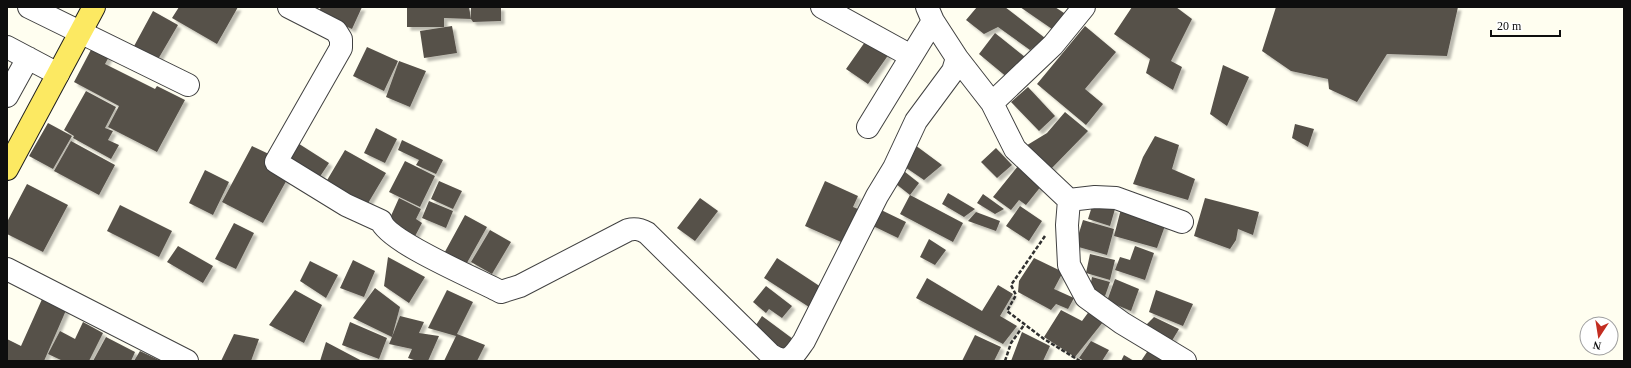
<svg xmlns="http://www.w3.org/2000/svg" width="1631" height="368" viewBox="0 0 1631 368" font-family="'Times New Roman',serif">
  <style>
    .building { fill: #57514a; filter: url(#shadow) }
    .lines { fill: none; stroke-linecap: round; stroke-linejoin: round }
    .minor-casing { stroke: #414141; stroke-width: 24 }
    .major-casing { stroke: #1f1f1f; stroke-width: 24 }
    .path { stroke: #303030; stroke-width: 2.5; stroke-dasharray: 4 2; stroke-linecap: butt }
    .minor { stroke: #fff; stroke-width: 22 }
    .major { stroke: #fce962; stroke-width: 22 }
  </style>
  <defs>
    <filter id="shadow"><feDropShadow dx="3.5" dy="3.5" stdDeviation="1" flood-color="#0004"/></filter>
  </defs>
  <rect width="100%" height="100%" fill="#fffef0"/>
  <path class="building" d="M179 7H238L217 44 172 18Z
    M321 7H362L352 29 318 14Z
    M407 7H469L471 19 444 18V27H407Z
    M471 7H501V21L473 22 471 19Z
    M977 7H1005L1045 38 1030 50 998 27 984 34 966 20Z
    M1020 7H1055L1067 15 1052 29Z
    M1132 7H1176L1192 19 1171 61 1182 67 1173 90 1146 73 1150 59 1114 34Z
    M1276 7H1458L1447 56 1387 54 1357 102 1329 89 1328 79 1291 71 1262 51Z
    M153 11 178 25 157 61 133 48Z
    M452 26 457 53 424 58 420 31Z
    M1085 26 1116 52 1085 89 1103 104 1086 125 1037 84Z
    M995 33 1025 57 1008 78 979 54Z
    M867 39 889 54 868 84 846 69Z
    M94 44 111 53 105 64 155 89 157 86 185 100 157 152 108 127 119 106 74 82Z
    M367 47 398 61 384 91 353 76Z
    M399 61 426 71 410 107 386 97Z
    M1223 65 1249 77 1227 126 1210 114Z
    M1028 87 1055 116 1039 131 1011 102Z
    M86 91 116 107 105 128 113 131 108 140 119 145 111 159 73 138 74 136 64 130Z
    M1065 112 1088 131 1049 171 1024 147 1047 133Z
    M48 123 72 136 53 169 29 156Z
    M1295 124 1314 129 1308 147 1292 138Z
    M376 128 397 139 385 163 364 153Z
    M1155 136 1179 145 1172 169 1195 179 1188 200 1133 184 1143 157Z
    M293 140 329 163 315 184 279 161Z
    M402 140 443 160 436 174 416 165 419 160 398 150Z
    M71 141 115 165 99 195 54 171Z
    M915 145 942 165 924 180 902 165Z
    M252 146 273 156 289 176 263 223 222 202Z
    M996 148 1012 165 997 178 981 162Z
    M345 150 386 173 364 210 323 187Z
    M405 161 435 176 420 207 389 192Z
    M1018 166 1042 185 1026 205 1019 200 1011 210 993 197Z
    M900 168 919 183 910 195 891 180Z
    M205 170 229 182 213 215 189 203Z
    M439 181 462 191 453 209 431 199Z
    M825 181 858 196 853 207 863 211 848 245 805 226Z
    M27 184 68 205 43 252 7 234V222Z
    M948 193 975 209 964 217 942 204Z
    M983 194 1004 209 995 214 977 203Z
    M910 195 963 223 953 242 900 214Z
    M399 198 421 209 416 219 422 223 413 240 386 227Z
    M700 198 718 211 695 241 677 228Z
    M1205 198 1259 212 1253 235 1238 229 1236 240 1230 249 1194 236Z
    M429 201 453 211 446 228 422 218Z
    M1093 203 1115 209 1110 226 1088 219Z
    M120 205 172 231 159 257 107 231Z
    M1020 206 1042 221 1029 241 1006 226Z
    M877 208 906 222 898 238 869 224Z
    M1121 209 1166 223 1157 248 1114 236Z
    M976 212 1000 221 996 231 968 221Z
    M465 215 487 227 463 270 441 259Z
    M1083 220 1114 229 1107 255 1075 246Z
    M234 223 254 233 236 269 215 259Z
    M490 230 511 242 492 274 471 262Z
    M929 239 946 250 935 265 920 257Z
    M178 246 213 266 203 283 167 262Z
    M1135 246 1154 253 1145 280 1115 270 1120 257 1130 260Z
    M1090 254 1115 260 1110 280 1086 273Z
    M388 257 425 277 409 303 384 286Z
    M777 258 821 287 809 307 764 278Z
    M1034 258 1063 272 1054 289 1074 298 1068 309 1056 304 1051 310 1018 292 1019 281Z
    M353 260 375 271 364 297 340 288Z
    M310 261 338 275 326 298 300 281Z
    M1092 277 1110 282 1105 296 1089 292Z
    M927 278 982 311 998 285 1013 294 1000 316 1017 326 1003 344 916 298Z
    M1115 279 1139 289 1131 311 1107 301Z
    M766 286 792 306 782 318 769 309 766 313 753 302Z
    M375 288 400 307 392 337 400 316 424 322 419 333 439 336 428 361H417L408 358 412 349 389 344 392 337 353 318Z
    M295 290 322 305 304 343 269 325Z
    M447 290 473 302 457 334 485 345 477 361H444L456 336 428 328Z
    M1156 290 1193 304 1183 326 1149 312Z
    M43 297 67 308 44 361H7V339L21 346Z
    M1093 306 1107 317 1075 357 1044 337 1061 310 1082 321Z
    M762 316 793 339 782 354 752 331Z
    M1154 317 1179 329 1170 344 1143 328Z
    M83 322 103 333 89 361H63L48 354 60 331 75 339Z
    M350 322 387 338 379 359 342 345Z
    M1022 332 1050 346 1043 361H1011Z
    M234 334 259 339 251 361H221Z
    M975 335 1001 347 994 361H962Z
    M106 337 135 352 131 361H93Z
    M1091 341 1109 350 1102 361H1084L1079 358Z
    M326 342 362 361H320Z
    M1149 349 1169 361H1141Z
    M140 351 161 361H134Z
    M1124 355 1134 361H1121Z"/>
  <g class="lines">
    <g class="minor-casing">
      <path id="minor" d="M29 7 188 85
        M289 7 336 31 341 39V48L276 162 346 205 381 221C388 242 479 280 501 292L520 286 628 230C635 228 640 229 647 233L771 355C789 366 794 355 804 341L877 196 894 168 916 121 953 71 957 58
        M822 7 911 56
        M927 7 933 21 957 58 992 103 1015 149 1069 200 1095 197 1116 198 1182 222
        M7 47 58 74
        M7 96 28 58
        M992 103 1053 45 1084 7
        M868 127 933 21
        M1069 200 1067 225 1069 265 1086 297 1122 323 1185 361
        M7 269 187 361"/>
    </g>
    <g class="major-casing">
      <path id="major" d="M7 169 94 7"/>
    </g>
    <path class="path" d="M1045 236 1011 285 1016 295 1007 311 1044 339 1080 361
      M1005 361 1011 343 1024 325"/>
    <use href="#minor" class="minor"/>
    <use href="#major" class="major"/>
  </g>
  <rect width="1631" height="368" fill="none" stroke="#0e0e0e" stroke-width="16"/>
  <g transform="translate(1599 336) rotate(192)"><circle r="19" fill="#ffffff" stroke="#9f9f9f"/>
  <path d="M0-3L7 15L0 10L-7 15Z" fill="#c32d21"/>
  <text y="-6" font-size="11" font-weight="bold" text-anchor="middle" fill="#0e0e0e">N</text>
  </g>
  <path d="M1491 30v6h69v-6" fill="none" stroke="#0e0e0e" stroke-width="2"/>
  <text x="1497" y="30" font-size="12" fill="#0e0e0e" stroke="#ffffff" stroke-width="3" paint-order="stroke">20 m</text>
</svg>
